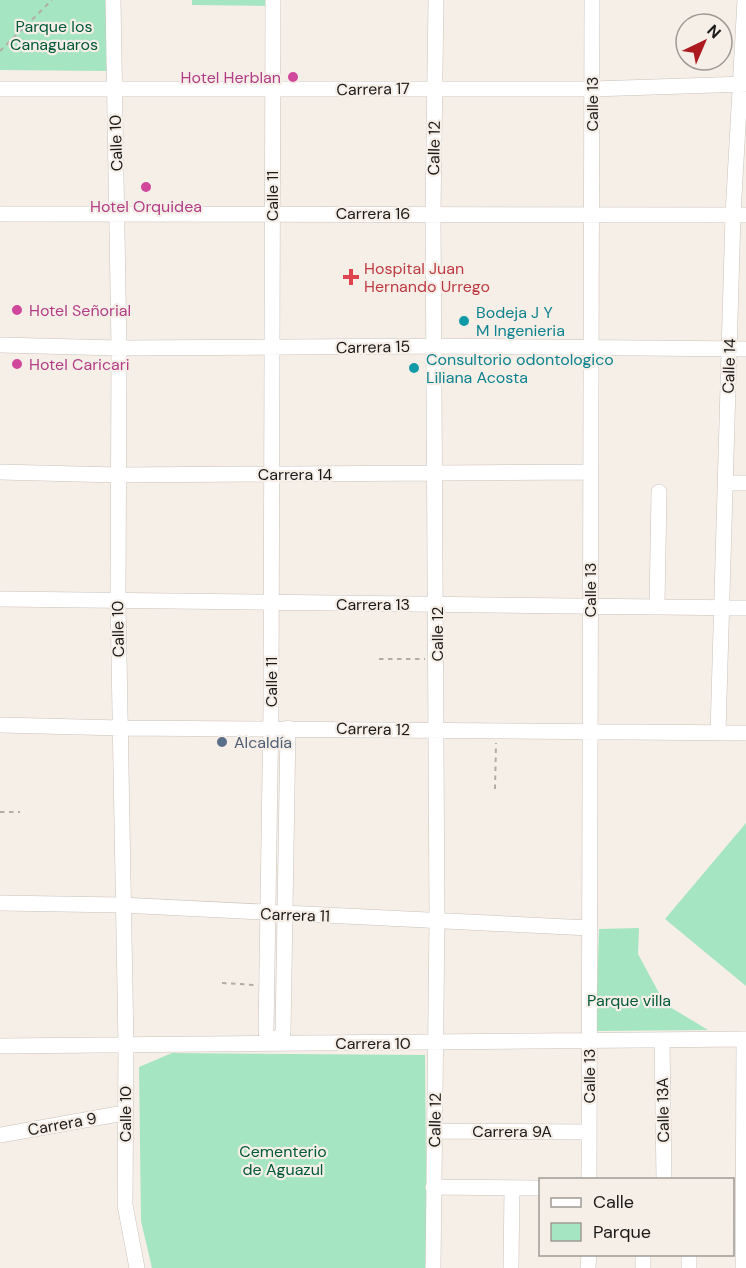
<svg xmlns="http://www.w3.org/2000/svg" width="746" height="1268" viewBox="0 0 746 1268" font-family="'DM Sans',sans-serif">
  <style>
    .green { fill: #a6e5c1 }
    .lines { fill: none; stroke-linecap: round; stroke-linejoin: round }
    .minor-casing { stroke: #c8c2bb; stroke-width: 16 }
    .path { stroke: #b2aca7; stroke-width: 2; stroke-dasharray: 4.5 4.5; stroke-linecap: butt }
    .minor { stroke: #fff; stroke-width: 15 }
    .hotel-dot { fill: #d1479c; stroke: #f6efe8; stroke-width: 2 }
    .health-dot { fill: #e0444e; stroke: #f6efe8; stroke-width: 2 }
    .culture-dot { fill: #0f9aa8; stroke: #f6efe8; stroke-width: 2 }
    .service-dot { fill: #5c6f8a; stroke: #f6efe8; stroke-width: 2 }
    .labels { text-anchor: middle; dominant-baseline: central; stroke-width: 4.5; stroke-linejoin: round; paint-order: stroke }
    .park-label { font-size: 16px; fill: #005937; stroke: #f6efe8 }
    .hotel-label { font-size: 16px; fill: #b23c85; stroke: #f6efe8; text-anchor: start }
    .street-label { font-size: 16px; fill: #1c1a17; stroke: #f6efe8 }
    .health-label { font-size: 16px; fill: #be3a42; stroke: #f6efe8; text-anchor: start }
    .culture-label { font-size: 16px; fill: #0d838f; stroke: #f6efe8; text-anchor: start }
    .service-label { font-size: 16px; fill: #4e5e75; stroke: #f6efe8; text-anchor: start }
  </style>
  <rect width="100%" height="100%" fill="#f6efe8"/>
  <path class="green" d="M0 0H109V71L0 70Z
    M192 0H269V6L192 5Z
    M746 823V986L665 919Z
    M639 928 638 954 665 1004 708 1030 596 1031 599 929Z
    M172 1053 425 1055 427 1268H152L141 1221 139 1067Z"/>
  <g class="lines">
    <g class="minor-casing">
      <path id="minor" d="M113 0 119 348 118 601 126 1045 125 1205 137 1268
        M273 0 271 709 266 1033 274 1043 283 1033 288 728
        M0 89H592L746 84
        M0 214 746 215
        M0 345 119 348 434 346 746 349
        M0 472 117 475 591 472
        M726 483H746
        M0 599 746 608
        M657 606 659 492
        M0 725 121 728 746 733
        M718 733 733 215 745 0
        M0 903 121 905 589 928
        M662 1040 664 1180
        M0 1046 746 1039
        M435 1131 589 1132
        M0 1135 124 1113
        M589 1180 592 0
        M433 1187 540 1188
        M433 1268 437 920 433 213 436 0
        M511 1268 512 1188
        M588 1268 589 1254
        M643 1268V1254
        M689 1268V1254
        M743 1268 744 1039"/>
    </g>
    <path class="path" d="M0 51 52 0
      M379 659H425
      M495 789 496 743
      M0 812H20
      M222 983 255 985"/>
    <use href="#minor" class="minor"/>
  </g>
  <g class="hotel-dot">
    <circle cx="293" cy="77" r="6"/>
    <circle cx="146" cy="187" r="6"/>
    <circle cx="17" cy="310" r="6"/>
    <circle cx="17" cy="364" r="6"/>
  </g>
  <path class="health-dot" d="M348 268h6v6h6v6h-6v6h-6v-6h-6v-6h6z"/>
  <g class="culture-dot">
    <circle cx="464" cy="321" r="6"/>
    <circle cx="414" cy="368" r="6"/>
  </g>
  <circle class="service-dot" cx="222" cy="742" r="6"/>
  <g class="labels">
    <g class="park-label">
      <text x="54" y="26">Parque los<tspan x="54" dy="18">Canaguaros</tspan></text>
      <text x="629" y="1000">Parque villa</text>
      <text x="283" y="1151">Cementerio<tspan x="283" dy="18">de Aguazul</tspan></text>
    </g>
    <g class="hotel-label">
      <text x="281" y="77" text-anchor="end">Hotel Herblan</text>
      <text x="146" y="206" text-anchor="middle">Hotel Orquidea</text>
      <text x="29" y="310">Hotel Señorial</text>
      <text x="29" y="364">Hotel Caricari</text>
    </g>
    <g class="street-label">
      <text transform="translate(373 89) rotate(-1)">Carrera 17</text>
      <text transform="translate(592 104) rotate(-90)">Calle 13</text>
      <text transform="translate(116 143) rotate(-92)">Calle 10</text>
      <text transform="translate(434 148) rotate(-89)">Calle 12</text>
      <text transform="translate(272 196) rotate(-90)">Calle 11</text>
      <text x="373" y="213">Carrera 16</text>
      <text transform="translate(373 347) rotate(-1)">Carrera 15</text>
      <text transform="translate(729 366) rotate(-88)">Calle 14</text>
      <text x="295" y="474">Carrera 14</text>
      <text transform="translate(590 590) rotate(-90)">Calle 13</text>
      <text x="373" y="604">Carrera 13</text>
      <text transform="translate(118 629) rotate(-91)">Calle 10</text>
      <text transform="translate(437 634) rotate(-90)">Calle 12</text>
      <text transform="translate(271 682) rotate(-90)">Calle 11</text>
      <text transform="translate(373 729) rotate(1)">Carrera 12</text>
      <text transform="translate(295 915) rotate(2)">Carrera 11</text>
      <text x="373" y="1043">Carrera 10</text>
      <text transform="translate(589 1076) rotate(-90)">Calle 13</text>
      <text transform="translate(663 1110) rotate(-91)">Calle 13A</text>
      <text transform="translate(125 1114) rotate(-90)">Calle 10</text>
      <text transform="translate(435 1120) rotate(-89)">Calle 12</text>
      <text transform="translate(62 1124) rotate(-10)">Carrera 9</text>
      <text x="512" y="1131">Carrera 9A</text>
    </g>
    <g class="health-label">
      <text x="364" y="268">Hospital Juan<tspan x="364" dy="18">Hernando Urrego</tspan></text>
    </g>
    <g class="culture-label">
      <text x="476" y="312">Bodeja J Y<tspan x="476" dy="18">M Ingenieria</tspan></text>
      <text x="426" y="359">Consultorio odontologico<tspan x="426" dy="18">Liliana Acosta</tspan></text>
    </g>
    <g class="service-label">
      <text x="234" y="742">Alcaldía</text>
    </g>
  </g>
  <rect x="539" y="1178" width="195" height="78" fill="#f6efe8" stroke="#9f9a94" stroke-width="1.5"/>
  <rect x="551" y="1198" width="30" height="9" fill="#ffffff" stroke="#9f9a94" stroke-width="1.5"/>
  <text x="593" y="1208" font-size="18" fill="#1c1a17">Calle</text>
  <rect x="551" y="1223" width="30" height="18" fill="#a6e5c1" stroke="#9f9a94" stroke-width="1.5"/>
  <text x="593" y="1238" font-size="18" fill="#1c1a17">Parque</text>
  <g transform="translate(704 42) rotate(44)"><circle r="28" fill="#f6efe8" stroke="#9f9a94" stroke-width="1.5"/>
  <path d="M0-4.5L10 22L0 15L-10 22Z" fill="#ad1b20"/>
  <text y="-9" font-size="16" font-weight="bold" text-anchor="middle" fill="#1c1a17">N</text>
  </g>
</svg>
